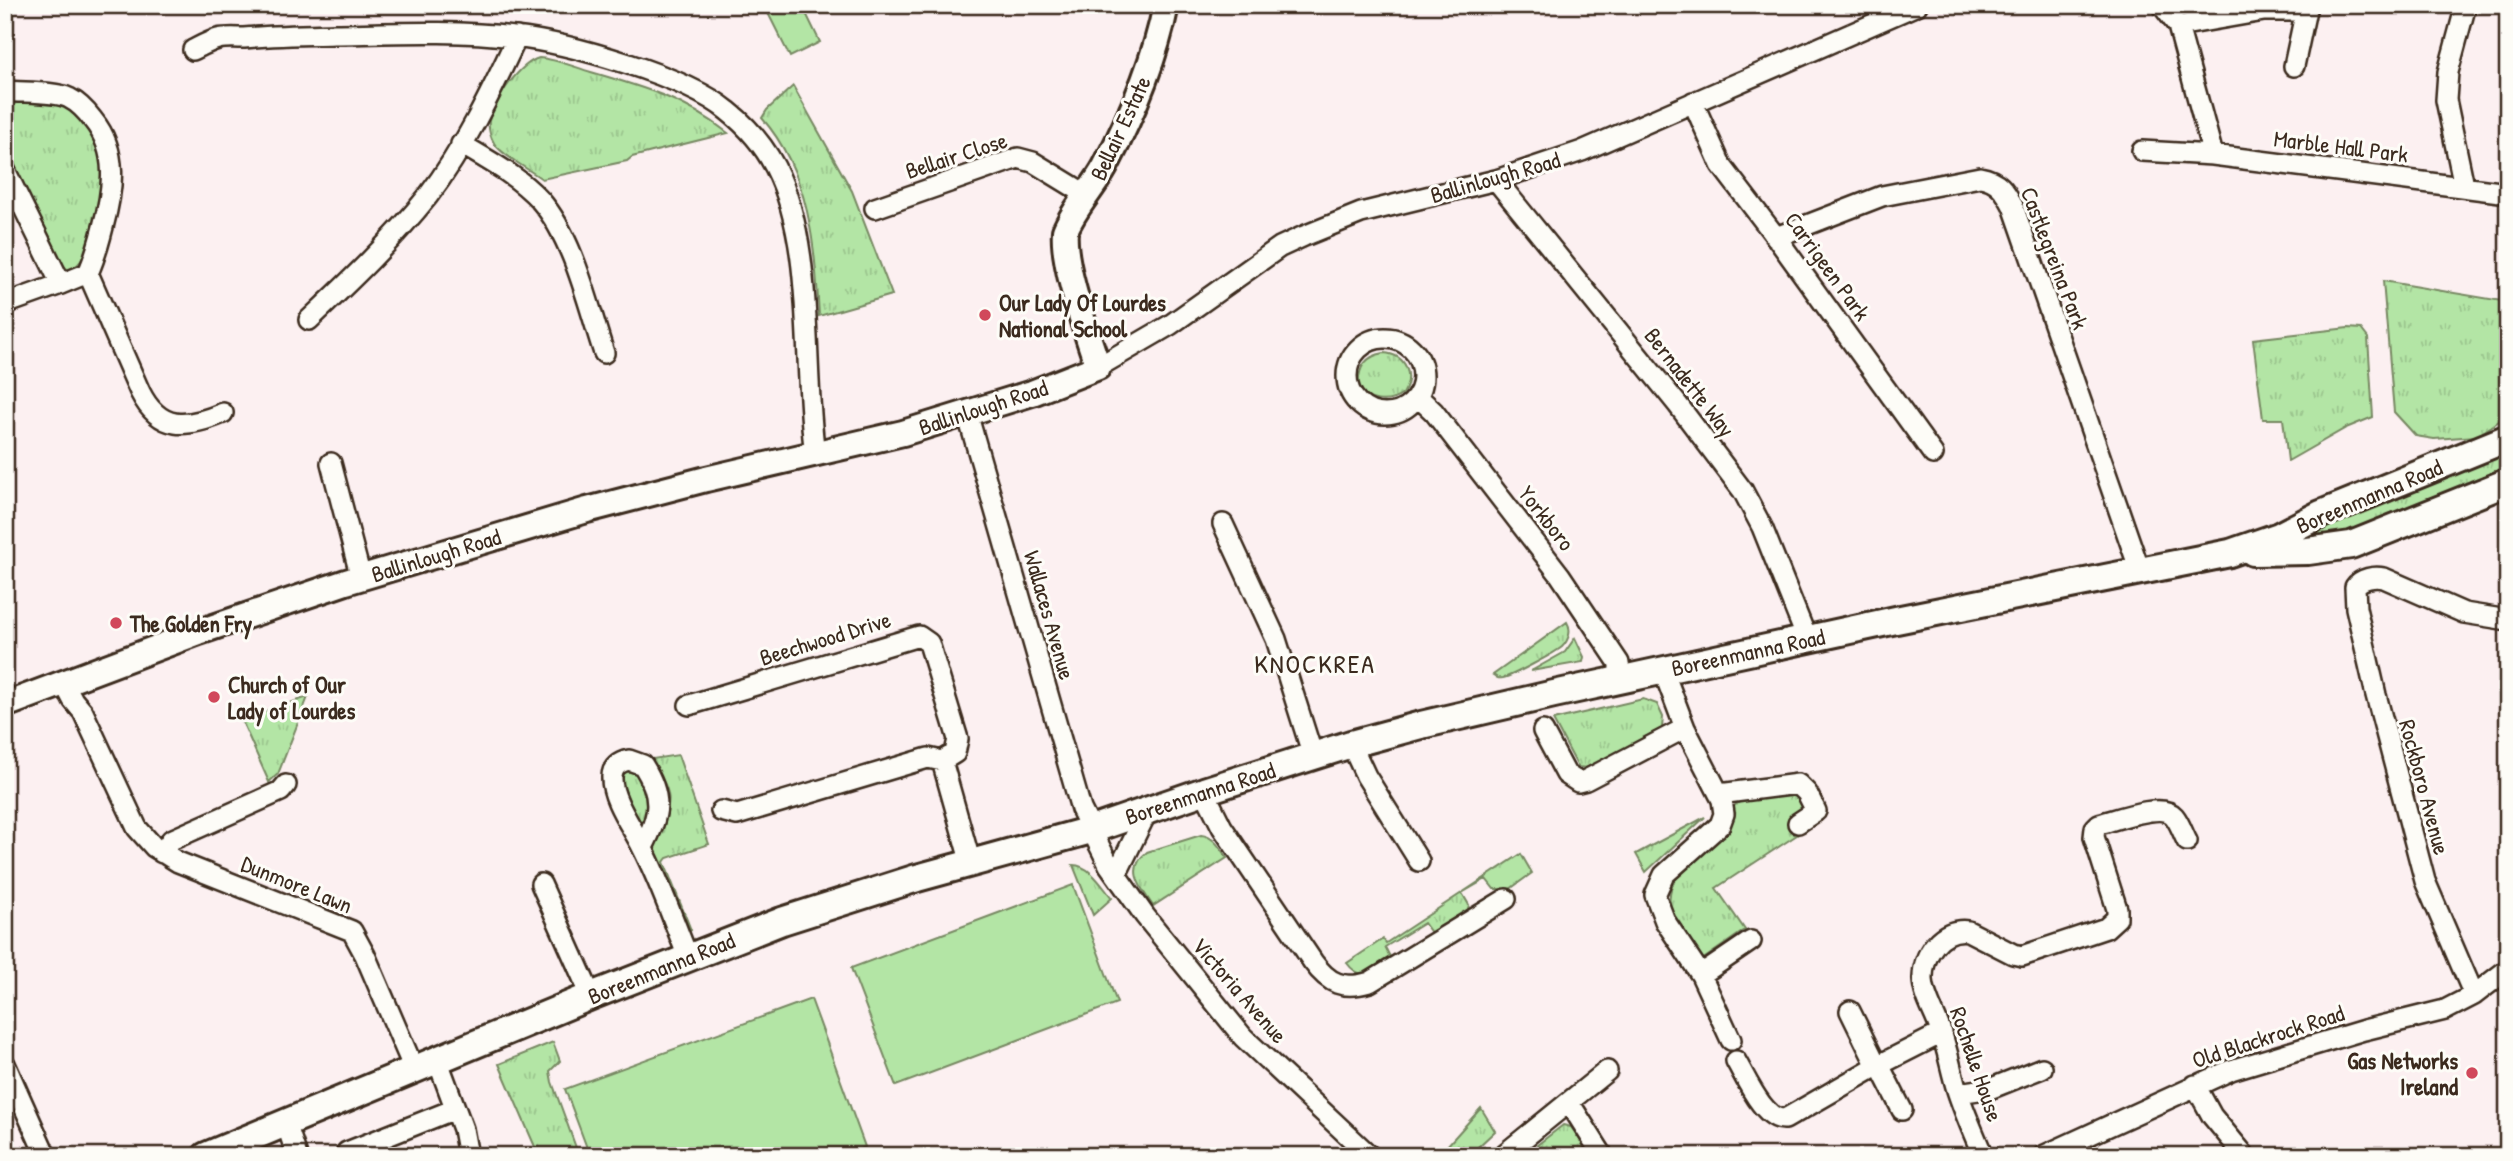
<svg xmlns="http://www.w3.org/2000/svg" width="2513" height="1161" viewBox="0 0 2513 1161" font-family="'Patrick Hand',sans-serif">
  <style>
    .grass { fill: url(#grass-tufts); stroke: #778862; stroke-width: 2 }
    .pitch { fill: #b3e5a5; stroke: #778862; stroke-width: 2 }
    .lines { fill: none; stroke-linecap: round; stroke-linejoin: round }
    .minor-casing { stroke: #3b2a1e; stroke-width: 24 }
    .tertiary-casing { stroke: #3b2a1e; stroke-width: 30 }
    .secondary-casing { stroke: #3b2a1e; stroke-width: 32 }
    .minor { stroke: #fdfcf7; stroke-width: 19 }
    .tertiary { stroke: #fdfcf7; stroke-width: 24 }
    .secondary { stroke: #fdfcf7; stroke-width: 26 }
    .poi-dot { fill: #d1495b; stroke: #fdfcf7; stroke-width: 2.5 }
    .labels { text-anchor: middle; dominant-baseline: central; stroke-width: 6; stroke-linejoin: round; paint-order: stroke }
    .street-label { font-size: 23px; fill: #3b2a1e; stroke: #fdfcf7 }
    .poi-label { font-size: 23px; font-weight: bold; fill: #3b2a1e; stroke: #fdfcf7; text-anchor: start }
    .quarter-label { font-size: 26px; letter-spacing: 2px; fill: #3b2a1e; stroke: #fdfcf7 }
  </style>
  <defs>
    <pattern id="grass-tufts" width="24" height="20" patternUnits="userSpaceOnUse" patternTransform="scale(1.75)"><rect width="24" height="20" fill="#b3e5a5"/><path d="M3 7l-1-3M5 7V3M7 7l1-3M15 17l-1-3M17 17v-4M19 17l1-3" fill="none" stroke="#9bc58e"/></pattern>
  </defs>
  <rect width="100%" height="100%" fill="#fcf0f1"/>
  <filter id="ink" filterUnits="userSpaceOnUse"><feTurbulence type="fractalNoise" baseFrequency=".0143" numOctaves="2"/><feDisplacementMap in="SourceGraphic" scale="14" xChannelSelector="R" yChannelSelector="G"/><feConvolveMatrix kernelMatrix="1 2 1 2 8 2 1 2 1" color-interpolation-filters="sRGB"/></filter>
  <g filter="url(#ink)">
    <path class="grass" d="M539 58C557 59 574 67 591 72 643 87 685 99 728 133L632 157 627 161 542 179C530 170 500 154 494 143 490 136 488 129 489 121 493 102 520 63 539 58Z
      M793 86 852 191 892 295 819 316C815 246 810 173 762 118L767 110Z
      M5 101 60 105C81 114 97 138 101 160 106 183 95 265 68 270L62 264 5 148Z
      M2383 281 2508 302V415L2477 436 2434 439 2416 436 2394 412Z
      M2348 328 2361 329 2368 338 2373 417 2346 428 2288 461 2283 419H2263L2253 339Z
      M1384 353C1407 355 1414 376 1403 394 1388 405 1365 403 1358 385 1359 366 1366 356 1384 353Z
      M2508 452V471L2437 496 2389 517 2366 531 2317 538V531L2326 524Z
      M1567 622C1572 630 1569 640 1562 647 1555 653 1512 676 1503 678 1497 679 1498 678 1493 675Z
      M1575 638 1584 657 1583 662 1531 671 1565 652Z
      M308 697 278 774 269 782 241 719Z
      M1643 699 1657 704 1663 717 1662 728 1598 764 1588 768 1578 767 1553 720Z
      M678 755 709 844 667 858 664 862 691 930 688 932 655 855C652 813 689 811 652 764V759Z
      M633 770 637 772C644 789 657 811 639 825L621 781 625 772Z
      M1793 792 1804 802V809L1793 820 1800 833 1716 888 1745 930 1702 960C1684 933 1656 908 1677 876L1723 835 1732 823 1734 806 1741 801Z
      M1705 817 1646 872 1636 854Z
      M1201 835C1214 836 1220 848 1227 858L1153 906C1141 888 1125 869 1147 852Z
      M1521 854 1532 873 1510 889H1494L1486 879 1462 893 1469 905 1467 912 1432 934 1424 923 1385 947 1391 959C1375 970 1362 984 1347 963L1383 939 1386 943Z
      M1073 865C1090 865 1102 886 1112 898L1093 915Z
      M553 1042 560 1061 550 1071 552 1082 579 1156H539L499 1064Z
      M1481 1108 1495 1131 1478 1147 1483 1155 1438 1156Z
      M1563 1125 1571 1127 1592 1156H1523Z"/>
    <path class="pitch" d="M764 5H802L820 42 790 57Z
      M1073 885 1117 1003 896 1086 851 968Z
      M811 999 865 1147 840 1156H590L565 1089Z"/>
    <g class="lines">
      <g class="minor-casing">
        <path id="minor" d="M2162 5 2178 26 2213 155
          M2178 26 2264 11H2306
          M193 50C201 46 210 41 218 39 226 37 236 38 244 38 274 35 304 35 334 34 394 33 455 30 514 37 569 43 686 76 728 111 747 126 764 146 775 167 816 247 802 365 815 454
          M2294 66 2307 5
          M5 91C23 93 54 91 69 98 79 103 87 112 93 120 119 152 113 190 103 227 99 243 95 258 88 273L61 284
          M1693 102 1721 165 1776 237 1933 454
          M461 144C488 160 518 176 540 200 574 239 588 305 604 353
          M2142 151 2213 155 2508 193
          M5 170 61 284 5 304
          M1496 180 1678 405 1743 491 1762 527 1807 639
          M2464 186 2446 100 2448 72 2466 5
          M875 208 1018 158 1033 162 1087 195
          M1776 237 1882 196 1980 177C1998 180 2005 190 2013 206L2140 571
          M88 273 140 392C160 432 187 428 223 413
          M309 320C350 281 392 241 428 196 464 149 492 91 517 37
          M1347 376a38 38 0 1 1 76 0a38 38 0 1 1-76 0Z
          M1098 367 1170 325 1280 247 1304 236 1361 213 1496 180 1582 151 1917 5
          M1417 396 1434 412 1560 575 1619 663V680
          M967 413 1081 809 1109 865 1145 916 1243 1037 1370 1156
          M331 463 361 578
          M1223 524 1276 639 1313 756
          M1663 670 1685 728 1722 800 1724 814 1720 825 1664 875 1655 895 1665 921 1701 975 1731 1040
          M64 683 73 700 83 712 137 828 154 847 178 862 352 931 365 955 414 1069
          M689 705 919 636 929 643 958 739 955 753 942 761
          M1543 731 1566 774 1578 782 1586 780 1685 728
          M1351 744 1366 776 1419 861
          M1204 791 1222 827 1313 962C1329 984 1343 990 1370 982L1506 899
          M1719 794 1798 784 1807 793 1816 811 1798 823
          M721 811 737 815 928 758 942 761 971 864
          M643 847C660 815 663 797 643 765L629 760C619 762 612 767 612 777 611 799 633 828 642 847 660 882 673 920 688 957
          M162 853 171 840 281 791 286 785
          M1116 875 1148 810
          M541 884 591 996
          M1701 975 1751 941
          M2474 995 2425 881 2376 695 2356 608 2355 587C2361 578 2374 576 2384 578L2464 613 2508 620
          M1850 1011 1877 1066
          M437 1059 463 1129 468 1156
          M1736 1061C1746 1078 1764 1121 1785 1119L1877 1066 1942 1033
          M5 1064 46 1156
          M1879 1065 1902 1110
          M2195 1085 2212 1116 2245 1156
          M1958 1093 1992 1088 2042 1068
          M1569 1102 1603 1156
          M286 1123 297 1156
          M347 1152 455 1109
          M1502 1156 1607 1071
          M1983 1156C1974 1134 1964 1112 1957 1090 1951 1071 1948 1051 1941 1032 1936 1015 1924 998 1923 980 1922 955 1941 927 1968 931L2013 954 2022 956 2106 928 2117 918V909L2094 837 2095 828 2099 824C2115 820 2162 802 2174 816 2180 823 2183 834 2187 841
          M2043 1156 2231 1070 2364 1030 2445 1010 2474 995 2508 969"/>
      </g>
      <g class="tertiary-casing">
        <path id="tertiary" d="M5 705 199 632 346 582 587 510 706 479 903 433 1032 393 1098 367C1087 333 1062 265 1065 231 1074 208 1093 189 1105 167 1131 117 1155 61 1166 5"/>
      </g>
      <g class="secondary-casing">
        <path id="secondary" d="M2253 552 2308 551 2351 545 2508 482
          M206 1156 591 996 782 921 917 878 1091 830 1204 791 1351 744 1421 725 1554 694 1896 620 2230 553 2279 536 2321 514 2508 438"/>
      </g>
      <use href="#minor" class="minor"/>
      <use href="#tertiary" class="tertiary"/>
      <use href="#secondary" class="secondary"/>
    </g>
  </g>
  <g class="poi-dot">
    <circle cx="985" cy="315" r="7"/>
    <circle cx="116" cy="623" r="7"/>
    <circle cx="214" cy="697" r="7"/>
    <circle cx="2472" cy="1073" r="7"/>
  </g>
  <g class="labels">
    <g class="street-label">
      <text transform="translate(1120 128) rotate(-65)">Bellair Estate</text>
      <text transform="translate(2341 146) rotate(7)">Marble Hall Park</text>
      <text transform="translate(956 155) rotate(-18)">Bellair Close</text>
      <text transform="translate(1495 177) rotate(-16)">Ballinlough Road</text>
      <text transform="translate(2055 258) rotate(69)">Castlegreina Park</text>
      <text transform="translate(1828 266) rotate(54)">Carrigeen Park</text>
      <text transform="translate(1690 382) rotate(52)">Bernadette Way</text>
      <text transform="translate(983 407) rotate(-18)">Ballinlough Road</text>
      <text transform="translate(2369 496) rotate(-23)">Boreenmanna Road</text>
      <text transform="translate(1547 518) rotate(52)">Yorkboro</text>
      <text transform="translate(436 555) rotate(-17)">Ballinlough Road</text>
      <text transform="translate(1050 615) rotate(74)">Wallaces Avenue</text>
      <text transform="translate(825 638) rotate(-17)">Beechwood Drive</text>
      <text transform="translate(1748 652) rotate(-12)">Boreenmanna Road</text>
      <text transform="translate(2425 787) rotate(75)">Rockboro Avenue</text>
      <text transform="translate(1200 793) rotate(-18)">Boreenmanna Road</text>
      <text transform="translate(297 884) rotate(22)">Dunmore Lawn</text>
      <text transform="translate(661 968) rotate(-22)">Boreenmanna Road</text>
      <text transform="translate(1240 990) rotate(49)">Victoria Avenue</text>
      <text transform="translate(2268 1036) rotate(-18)">Old Blackrock Road</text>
      <text transform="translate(1977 1064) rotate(71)">Rochelle House</text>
    </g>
    <g class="poi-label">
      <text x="999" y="302">Our Lady Of Lourdes<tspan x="999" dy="26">National School</tspan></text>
      <text x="130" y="623">The Golden Fry</text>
      <text x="228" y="684">Church of Our<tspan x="228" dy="26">Lady of Lourdes</tspan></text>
      <text x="2458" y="1060" text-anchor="end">Gas Networks<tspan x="2458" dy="26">Ireland</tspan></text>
    </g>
    <g class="quarter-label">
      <text x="1315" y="663">KNOCKREA</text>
    </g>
  </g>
  <rect width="2513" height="1161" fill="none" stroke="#fdfcf7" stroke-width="28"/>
  <rect x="14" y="14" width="2485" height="1133" fill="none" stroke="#3b2a1e" stroke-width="2.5" filter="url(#ink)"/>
</svg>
